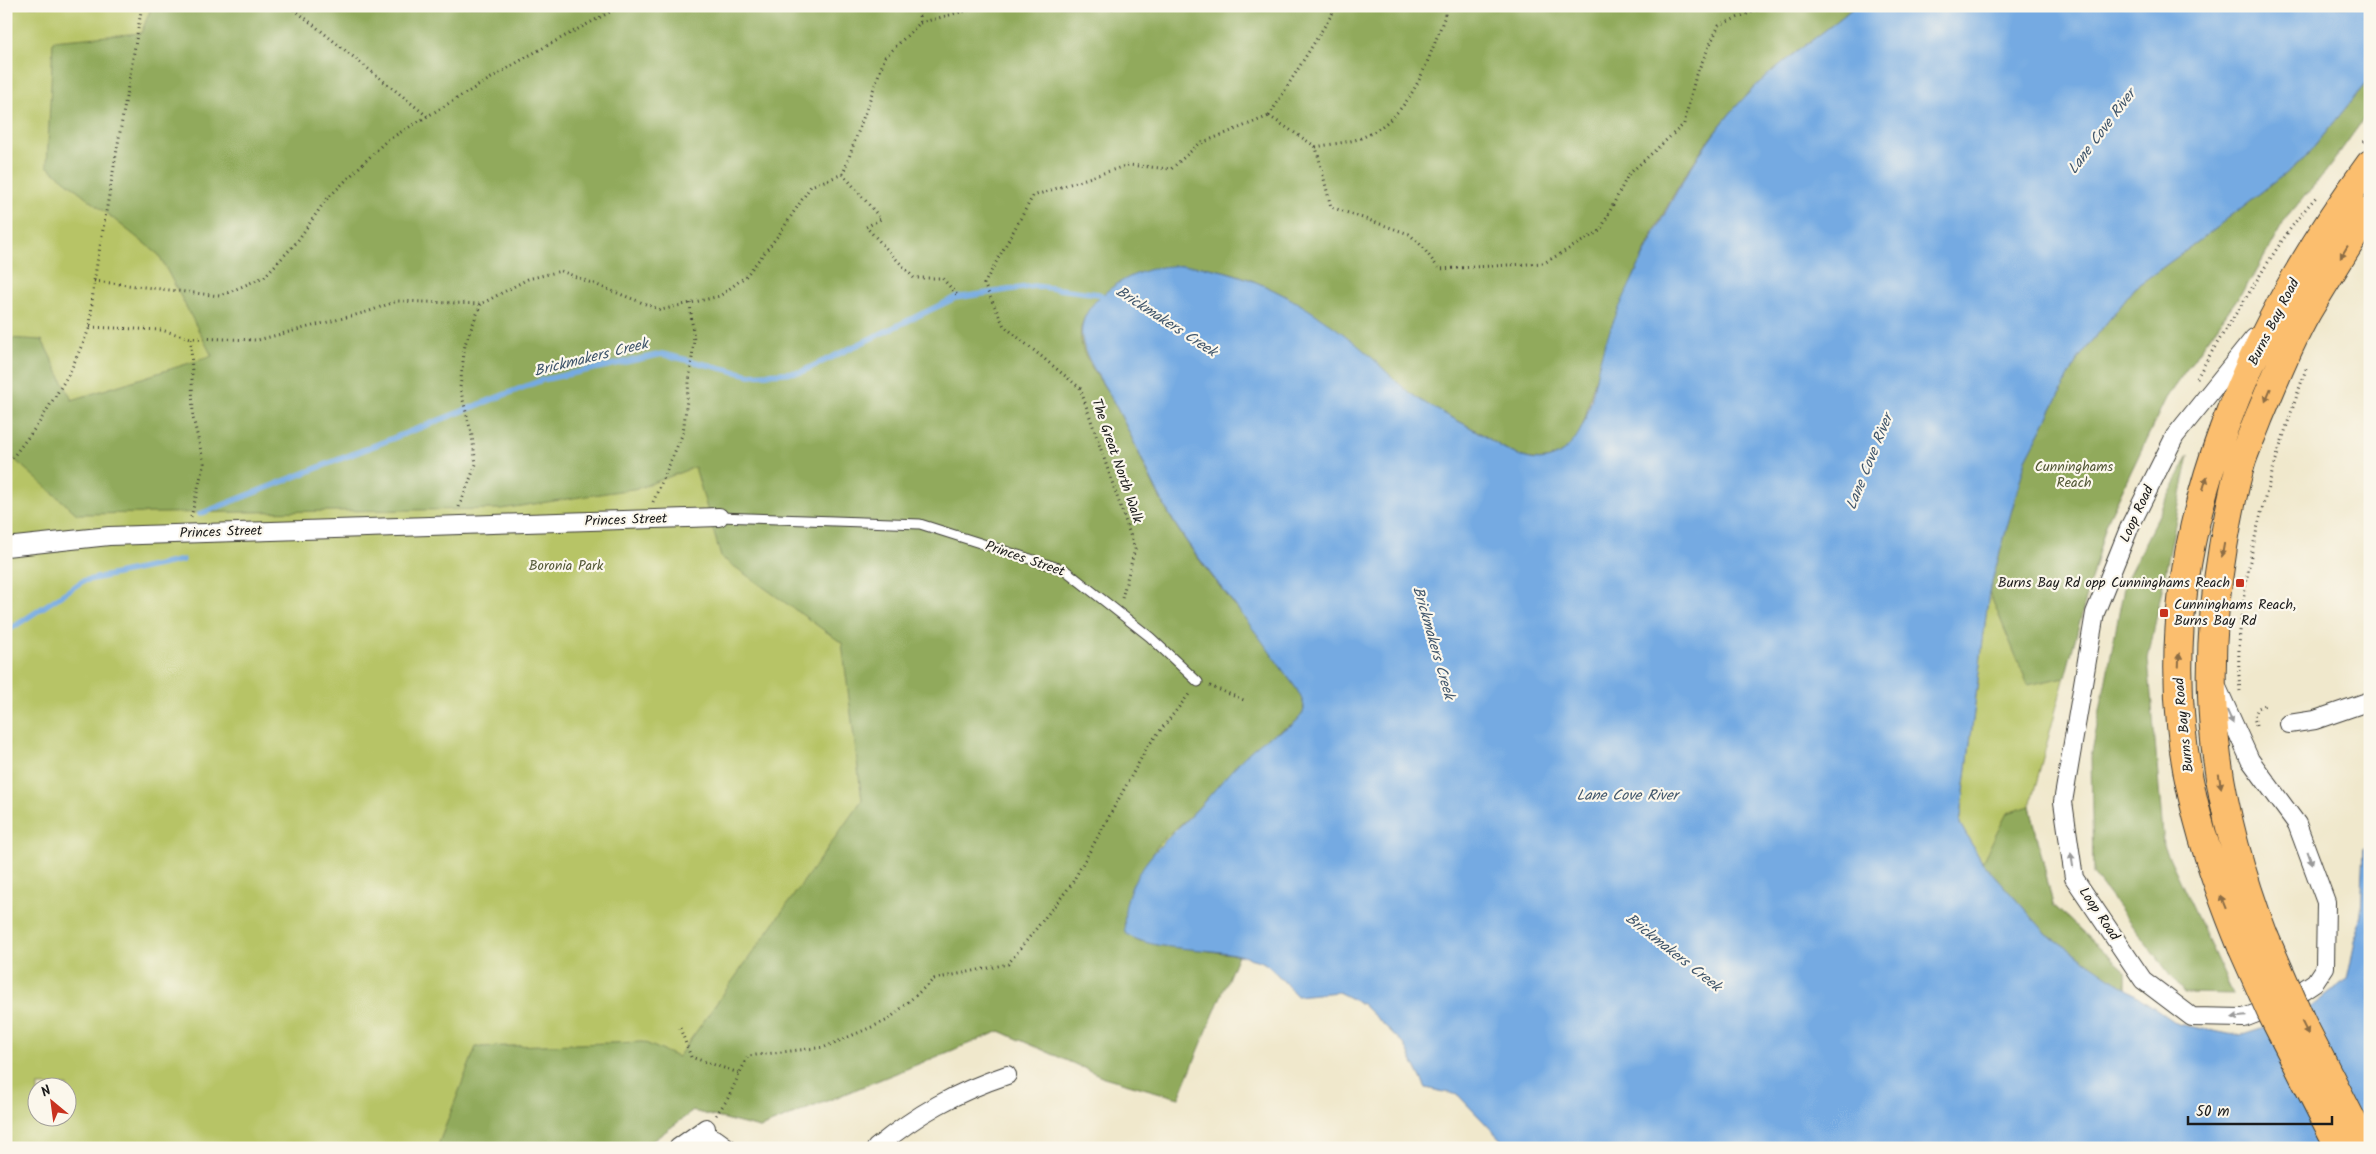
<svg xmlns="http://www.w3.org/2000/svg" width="2376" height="1154" viewBox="0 0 2376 1154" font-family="Kalam,sans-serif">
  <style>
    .green { fill: #b7c466; stroke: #6a7041; fill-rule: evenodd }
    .forest { fill: #91aa5b; stroke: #56633c }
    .water { fill: #74aae2; stroke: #48637f }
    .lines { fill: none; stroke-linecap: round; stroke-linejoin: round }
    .stream { stroke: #74aae2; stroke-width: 5.5 }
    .service-casing { stroke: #3c3b36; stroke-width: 11 }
    .minor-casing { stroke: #3c3b36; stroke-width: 20 }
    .primary-casing { stroke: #3c3b36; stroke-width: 30 }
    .path { stroke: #3c3b36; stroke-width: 3; stroke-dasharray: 1 4; stroke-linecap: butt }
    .service { stroke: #fff; stroke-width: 9 }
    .minor { stroke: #fff; stroke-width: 18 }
    .primary { stroke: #fbbe6e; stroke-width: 28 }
    .primary-bridge-casing { stroke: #3c3b36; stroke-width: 30; stroke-linecap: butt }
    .primary-bridge { stroke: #fbbe6e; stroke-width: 28 }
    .oneway { fill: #8c6d45 }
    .oneway2 { fill: #999 }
    .poi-dot { fill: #c8321e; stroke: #fbf7ec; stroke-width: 2 }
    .labels { text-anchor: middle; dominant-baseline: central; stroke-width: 4.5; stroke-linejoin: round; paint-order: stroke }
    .street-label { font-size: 14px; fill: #1c1c1c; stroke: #fbf7ec }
    .park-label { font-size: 14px; fill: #525736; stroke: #fbf7ec }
    .poi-label { font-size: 14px; fill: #1c1c1c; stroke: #fbf7ec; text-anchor: end }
    .water-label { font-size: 15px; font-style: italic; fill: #3f556b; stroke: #fbf7ec }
  </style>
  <rect width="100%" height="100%" fill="#fbf7ec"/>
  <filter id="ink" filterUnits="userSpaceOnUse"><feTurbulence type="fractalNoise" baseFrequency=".02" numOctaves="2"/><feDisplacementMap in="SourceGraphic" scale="10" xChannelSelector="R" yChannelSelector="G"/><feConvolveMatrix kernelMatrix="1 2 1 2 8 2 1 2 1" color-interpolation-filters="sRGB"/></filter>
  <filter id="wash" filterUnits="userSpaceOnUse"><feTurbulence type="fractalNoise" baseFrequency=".0096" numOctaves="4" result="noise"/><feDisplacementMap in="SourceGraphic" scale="20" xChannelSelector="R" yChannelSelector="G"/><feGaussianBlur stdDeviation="1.12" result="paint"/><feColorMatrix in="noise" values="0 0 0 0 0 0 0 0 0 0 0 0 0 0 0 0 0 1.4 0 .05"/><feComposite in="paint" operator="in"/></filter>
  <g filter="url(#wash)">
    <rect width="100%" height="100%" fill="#f0e8cc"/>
    <path class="green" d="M6 6H1855L1189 546 1270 651 1213 950 1179 1098 1104 1077 1000 1031 760 1128 693 1111 643 1148H6ZM38 1086H68V1116H38Z
      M2370 78V110L2327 170 2286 218 2254 275 2166 398 2106 524 2030 806 2053 905 2126 971V989L1982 862 1960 824 1989 592 2305 158Z"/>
    <path class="forest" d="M152 6H1855C1825 33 1790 54 1760 82 1704 134 1663 207 1634 276 1618 313 1604 352 1592 390 1588 405 1586 421 1578 435 1574 442 1567 450 1559 454 1532 470 1504 448 1482 434 1458 419 1432 410 1409 393 1394 381 1382 367 1368 355 1312 306 1219 244 1142 274 1118 283 1087 300 1081 328 1076 354 1103 381 1114 403 1137 444 1151 488 1177 528 1209 577 1250 621 1283 670 1289 680 1299 690 1303 701 1308 720 1289 725 1276 733 1265 739 1255 747 1246 755 1228 773 1213 793 1196 810 1184 823 1165 835 1155 849 1148 862 1139 922 1135 940L1238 955 1179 1098 1104 1077 1000 1031 760 1128 693 1111 643 1148H437L476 1047 643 1042 678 1057 862 800 842 643 721 557 695 467 639 488 501 509 77 514 6 452V338L42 340 72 400 212 356 159 255 47 166 53 41 141 33Z
      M2370 78V110L2327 170 2286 218 2254 275 2166 398 2106 524 2065 677 2028 685 1989 592 2026 459 2078 359 2134 288 2191 247 2305 158Z
      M2189 455 2148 659 2164 846 2233 994 2184 993 2093 874 2091 757 2125 582Z
      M2030 806 2053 905 2126 971V989L2047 934 1982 862 2007 813Z"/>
    <path class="water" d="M1855 6H2370V78L2305 158 2191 247 2134 288 2078 359 2026 459 1989 592 1960 824 1982 862 2047 934 2178 1024 2239 1036 2296 1018 2347 979 2361 914 2364 849 2370 845V1148H1509L1458 1095 1426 1088 1404 1044 1362 1004 1338 992 1297 996C1287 986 1276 971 1264 963 1259 960 1251 959 1246 957 1211 946 1153 953 1125 933 1118 873 1168 841 1203 803 1222 782 1239 759 1261 742 1272 733 1292 729 1300 717 1305 711 1305 707 1302 700 1298 689 1289 679 1282 669 1252 625 1218 585 1187 542 1157 500 1142 455 1118 410 1093 361 1051 327 1117 284 1197 232 1308 301 1369 355 1383 368 1395 381 1410 393 1433 410 1459 420 1483 435 1504 449 1533 470 1559 454 1591 435 1592 386 1602 353 1610 327 1622 301 1634 276 1667 206 1703 135 1760 82 1790 54 1825 33 1855 6Z"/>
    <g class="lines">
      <path class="stream" d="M200 514 542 380 662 354 750 375 801 372 955 298 1034 286 1099 294 1109 300
        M6 632 83 581 183 560"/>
    </g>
  </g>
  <g filter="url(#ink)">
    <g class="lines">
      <g class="service-casing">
        <path id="service" d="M719 517 920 524 1065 570 1150 637 1198 682"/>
      </g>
      <g class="minor-casing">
        <path id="minor" d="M6 547 109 536 719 517
          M2217 687 2250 760 2297 824 2326 902 2325 967 2315 982 2285 1002 2244 1018 2192 1017 2143 980 2074 878 2063 802 2095 613 2130 526 2175 436 2254 338
          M2289 724 2315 720 2370 701
          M699 1133 717 1140 728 1148
          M678 1148 706 1128
          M876 1148C917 1114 956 1092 1007 1075"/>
      </g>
      <g class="primary-casing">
        <path id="primary" d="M2264 936C2213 802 2199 688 2223 547 2228 518 2233 488 2242 460 2247 445 2254 431 2259 417 2274 382 2288 345 2307 312 2327 278 2349 244 2370 210
          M2242 947C2213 876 2188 802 2181 725 2161 522 2252 325 2370 164"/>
      </g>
      <path class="path" d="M290 6 427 116
        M918 6 920 23 885 57 843 174 881 219 866 227 914 278H942L959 297
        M1107 6 1112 8 1125 6
        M920 23 983 6
        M1269 116 1316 147 1331 207 1409 234 1421 245 1439 269 1544 263 1600 231 1628 175 1684 124 1696 75 1719 25 1767 6
        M1269 116 1337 6
        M2364 142 2370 135
        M1316 147C1330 144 1347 143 1361 138 1413 116 1426 64 1445 16V6
        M94 281 220 296 264 277 296 243 325 201 386 141 528 56 621 6
        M90 327 161 330 191 338 258 340 367 312 397 301 481 304 528 279 561 271 661 310 720 296 746 276 780 233 811 186 843 174
        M2197 378C2215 344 2237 313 2257 280 2275 251 2293 222 2317 196
        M6 466 39 423 70 372 90 327 94 281 142 6
        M653 502 683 433 694 341 690 303
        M459 507 476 464 472 436 460 388 465 344 481 304
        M191 517 204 463 193 418 191 338
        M1122 598 1135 549 1080 388 1004 326 984 284 1033 196 1128 165 1171 169 1199 144 1269 116
        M1210 686 1246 701
        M2240 691C2231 591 2273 464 2306 369
        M2256 726 2254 717 2258 708 2268 704
        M680 1028 691 1057 739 1073
        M716 1115 727 1100 748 1056 825 1047 888 1020 934 979 1008 964 1071 885 1148 746 1190 693
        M1513 1148 1518 1142 1523 1146"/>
      <use href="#service" class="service"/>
      <use href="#minor" class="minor"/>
      <use href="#primary" class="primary"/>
      <g class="primary-bridge-casing">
        <path id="primary-bridge" d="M2264 936 2302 1023 2366 1148
          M2242 947 2271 1012 2340 1148"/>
      </g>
      <use href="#primary-bridge" class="primary-bridge"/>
    </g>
    <defs><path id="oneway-solid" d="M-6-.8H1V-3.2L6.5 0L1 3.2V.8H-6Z" transform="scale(1.25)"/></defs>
    <g class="oneway">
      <use href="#oneway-solid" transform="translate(2344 252) rotate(121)"/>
      <use href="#oneway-solid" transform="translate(2268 395) rotate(112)"/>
      <use href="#oneway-solid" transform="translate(2205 483) rotate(-73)"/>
      <use href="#oneway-solid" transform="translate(2223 550) rotate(100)"/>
      <use href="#oneway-solid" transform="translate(2179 660) rotate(-88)"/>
      <use href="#oneway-solid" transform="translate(2220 781) rotate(80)"/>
      <use href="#oneway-solid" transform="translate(2223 902) rotate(-112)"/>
      <use href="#oneway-solid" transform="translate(2305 1028) rotate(63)"/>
    </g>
    <g class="oneway2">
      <use href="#oneway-solid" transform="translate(2230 717) rotate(66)"/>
      <use href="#oneway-solid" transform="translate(2310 858) rotate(70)"/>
      <use href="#oneway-solid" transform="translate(2072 860) rotate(-99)"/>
      <use href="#oneway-solid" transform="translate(2239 1017) rotate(175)"/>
    </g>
  </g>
  <g class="poi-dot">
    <rect x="2235" y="578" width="10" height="10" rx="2.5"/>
    <rect x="2159" y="608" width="10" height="10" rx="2.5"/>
  </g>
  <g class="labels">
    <g class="street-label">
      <text transform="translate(2274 322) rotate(-63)">Burns Bay Road</text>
      <text transform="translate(1117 461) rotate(71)">The Great North Walk</text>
      <text transform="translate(2137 514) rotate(-65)">Loop Road</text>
      <text transform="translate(626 520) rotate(-2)">Princes Street</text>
      <text transform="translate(221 532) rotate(-2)">Princes Street</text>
      <text transform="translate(1025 559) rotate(19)">Princes Street</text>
      <text transform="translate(2184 725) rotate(-96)">Burns Bay Road</text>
      <text transform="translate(2099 914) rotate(56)">Loop Road</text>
    </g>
    <g class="park-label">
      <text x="2074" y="467">Cunninghams<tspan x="2074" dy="16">Reach</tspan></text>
      <text x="566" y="566">Boronia Park</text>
    </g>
    <g class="poi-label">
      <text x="2230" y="583">Burns Bay Rd opp Cunninghams Reach</text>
      <text x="2174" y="605" text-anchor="start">Cunninghams Reach,<tspan x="2174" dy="16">Burns Bay Rd</tspan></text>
    </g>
    <g class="water-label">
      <text transform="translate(2102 132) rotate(-53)">Lane Cove River</text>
      <text transform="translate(1166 322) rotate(33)">Brickmakers Creek</text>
      <text transform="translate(591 358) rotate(-14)">Brickmakers Creek</text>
      <text transform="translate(1870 462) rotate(-68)">Lane Cove River</text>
      <text transform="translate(1433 643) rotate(74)">Brickmakers Creek</text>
      <text x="1627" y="796">Lane Cove River</text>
      <text transform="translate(1673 953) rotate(38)">Brickmakers Creek</text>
    </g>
  </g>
  <rect width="2376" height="1154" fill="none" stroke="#fbf7ec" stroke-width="25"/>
  <g transform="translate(52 1102) rotate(331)"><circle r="24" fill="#fbf7ec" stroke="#a29f99"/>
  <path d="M0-4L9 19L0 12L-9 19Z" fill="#c8321e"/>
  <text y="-8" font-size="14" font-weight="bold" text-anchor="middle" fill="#1c1c1c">N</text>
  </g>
  <path d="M2188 1116v8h144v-8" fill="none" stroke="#1c1c1c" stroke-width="2.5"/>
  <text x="2196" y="1116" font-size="15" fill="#1c1c1c" stroke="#fbf7ec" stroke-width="4" paint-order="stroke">50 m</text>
</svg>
